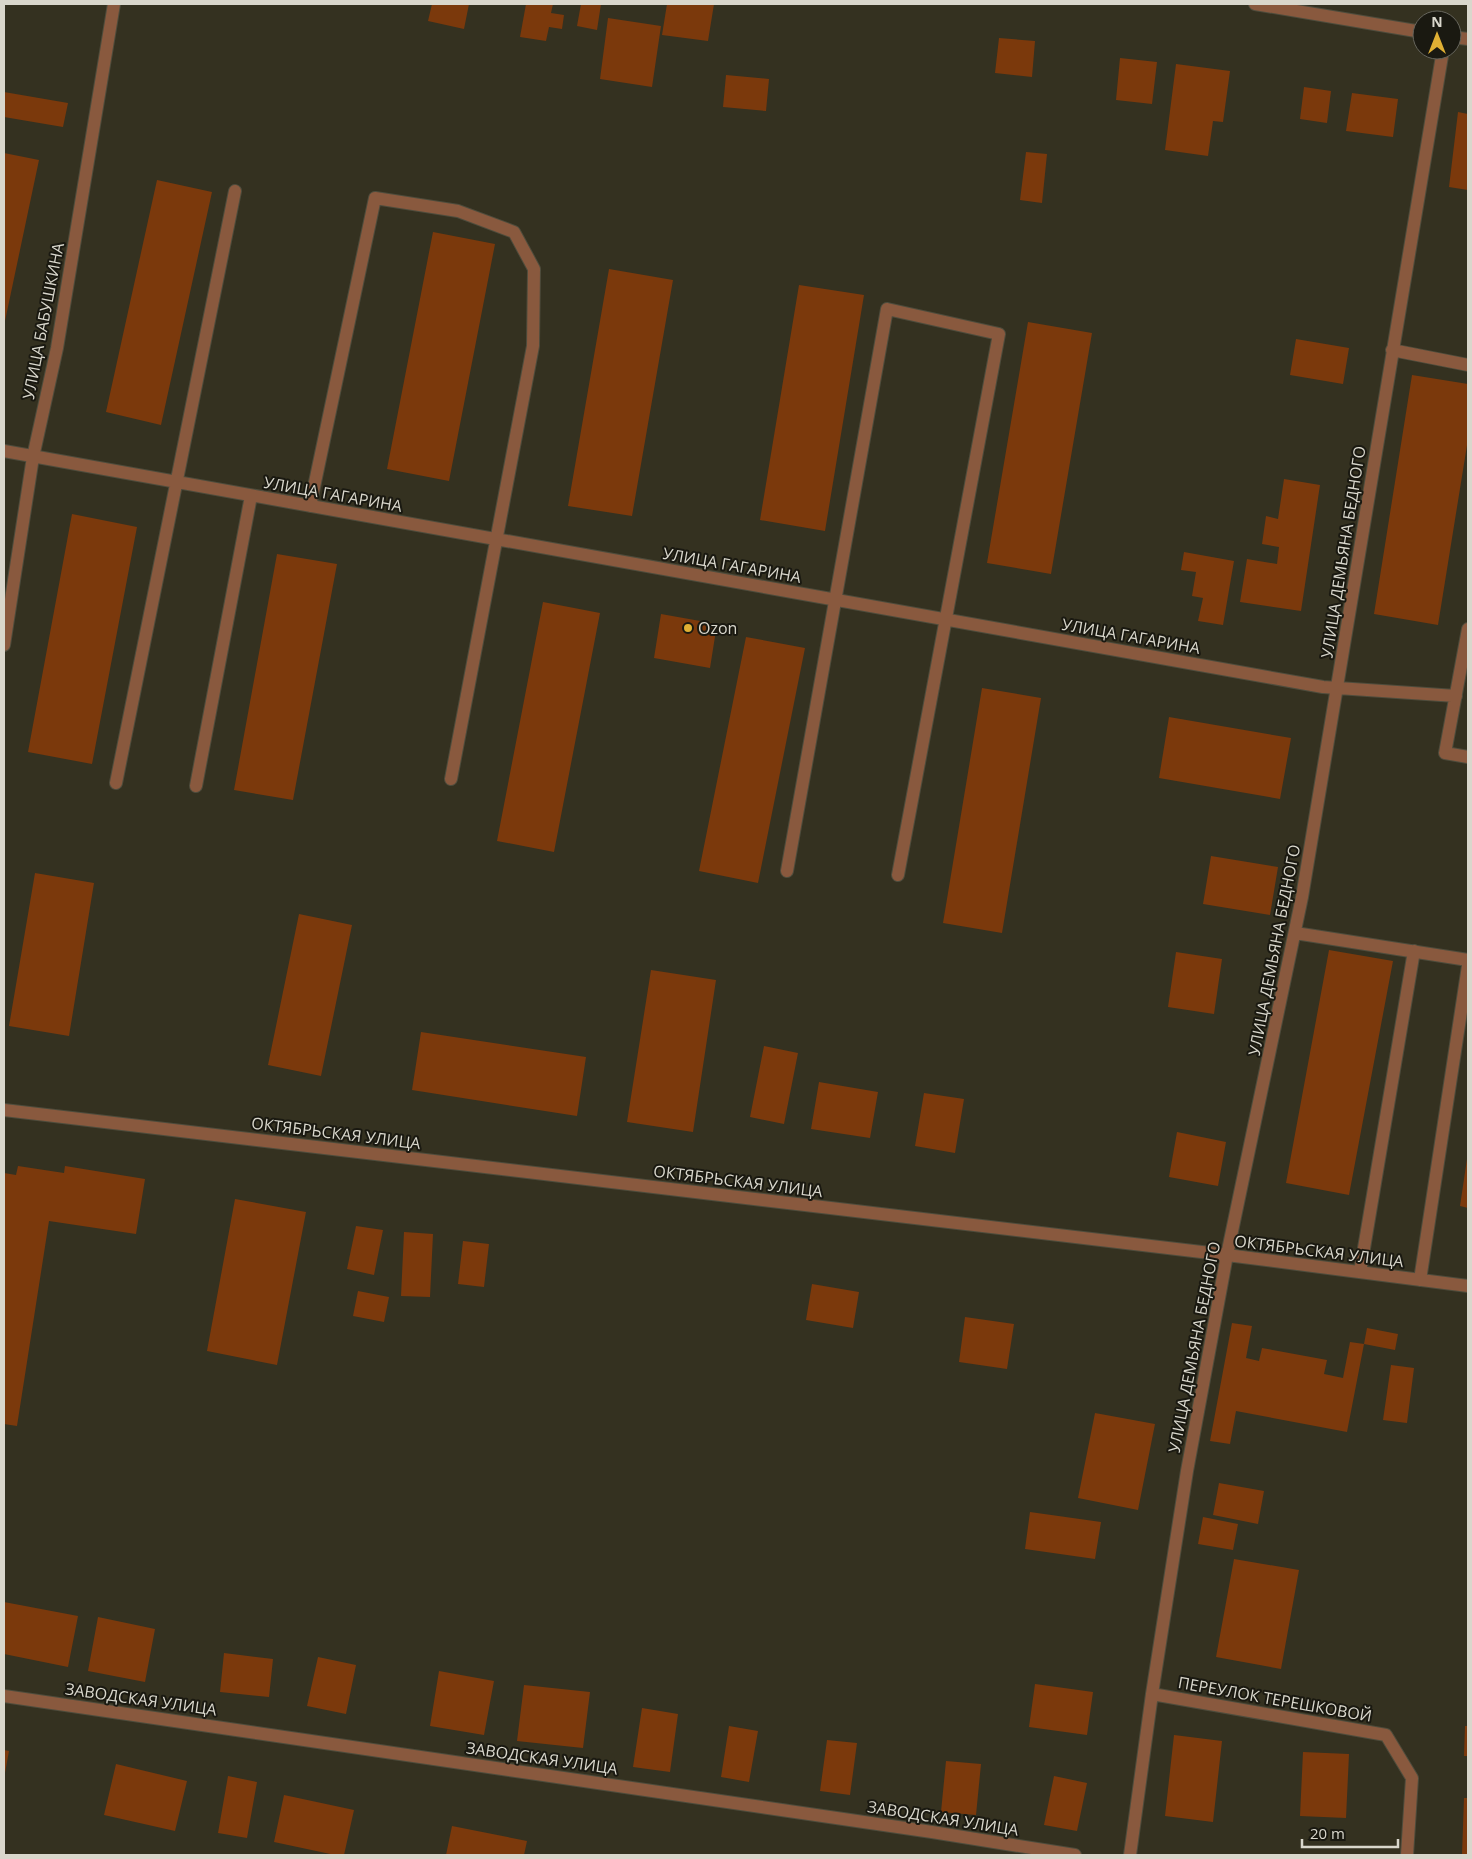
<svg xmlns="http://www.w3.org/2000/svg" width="1472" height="1859" viewBox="0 0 1472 1859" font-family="'Open Sans',sans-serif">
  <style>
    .building { fill: #7b390c }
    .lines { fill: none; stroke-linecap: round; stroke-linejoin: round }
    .minor-casing { stroke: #4e4c3c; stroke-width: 14 }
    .minor { stroke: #89593e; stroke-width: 12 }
    .poi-dot { fill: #e0b034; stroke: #1a1911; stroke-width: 2 }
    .labels { text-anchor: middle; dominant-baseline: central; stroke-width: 4; stroke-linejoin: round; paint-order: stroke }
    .street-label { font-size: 16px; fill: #d9d7cc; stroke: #1a1911 }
    .poi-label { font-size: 16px; fill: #d9d7cc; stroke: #1a1911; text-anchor: start }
  </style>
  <rect width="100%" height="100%" fill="#343120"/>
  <path class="building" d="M432 4H469L464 29 428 21Z
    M526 4H553L551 13 564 15 562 29 549 27 546 41 520 37Z
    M581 4H601L597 30 577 26Z
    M667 4H714L708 41 662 35Z
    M608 18 661 26 652 87 600 79Z
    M999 38 1035 41 1032 77 995 73Z
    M1120 58 1157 62 1152 104 1116 100Z
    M1176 64 1230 71 1223 122 1213 121 1208 156 1165 150Z
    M726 75 769 79 766 111 723 107Z
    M1304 87 1331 91 1327 123 1300 119Z
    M4 92 68 103 63 127 4 117Z
    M1352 93 1398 99 1393 137 1346 131Z
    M1458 112 1468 114V190L1449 187Z
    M1026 152 1047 154 1042 203 1020 200Z
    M4 153 39 160 5 321H4Z
    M157 180 212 192 161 425 106 412Z
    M433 232 495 244 449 481 387 469Z
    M609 269 673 280 632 516 568 506Z
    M799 285 864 295 825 531 760 520Z
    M1028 322 1092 333 1051 574 987 563Z
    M1296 339 1349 348 1343 384 1290 375Z
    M1412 375 1468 384V439L1438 625 1374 614Z
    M1284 479 1320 485 1301 611 1240 602 1247 559 1277 564 1279 547 1262 544 1266 516 1278 519Z
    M72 514 137 527 92 764 28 752Z
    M1184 552 1234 561 1223 625 1198 621 1203 598 1192 596 1196 572 1181 570Z
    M277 554 337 564 293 800 234 790Z
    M543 602 600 613 554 852 497 841Z
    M661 614 717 624 710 668 654 658Z
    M746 637 805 648 758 883 699 871Z
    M982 688 1041 698 1002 933 943 923Z
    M1169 717 1291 738 1280 799 1159 778Z
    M1211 856 1278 867 1270 915 1203 904Z
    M35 873 94 883 69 1036 9 1026Z
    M299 914 352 925 321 1076 268 1065Z
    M1329 950 1393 961 1349 1195 1286 1183Z
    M1176 952 1222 959 1214 1014 1168 1007Z
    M651 970 716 980 693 1132 627 1122Z
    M421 1032 586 1057 577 1116 412 1090Z
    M764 1046 798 1053 784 1124 750 1117Z
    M819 1082 878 1092 870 1138 811 1129Z
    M924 1093 964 1099 955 1153 915 1146Z
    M1177 1132 1226 1142 1218 1186 1169 1177Z
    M1467 1159H1468V1208L1460 1206Z
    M18 1166 64 1173 65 1166 145 1179 136 1234 49 1221 17 1426 4 1424V1173L16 1175Z
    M235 1199 306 1212 277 1365 207 1351Z
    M356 1226 383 1230 374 1275 347 1269Z
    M404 1232 433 1234 430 1297 401 1296Z
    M463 1241 489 1244 484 1287 458 1284Z
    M812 1284 859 1292 853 1328 806 1320Z
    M358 1291 389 1297 384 1322 353 1316Z
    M965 1317 1014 1324 1007 1369 959 1362Z
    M1232 1323 1252 1326 1246 1358 1259 1361 1262 1348 1327 1360 1324 1374 1343 1378 1350 1342 1364 1344 1367 1328 1398 1334 1395 1350 1364 1344 1347 1432 1236 1411 1230 1444 1210 1441Z
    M1391 1365 1414 1368 1407 1423 1383 1420Z
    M1095 1413 1155 1424 1138 1510 1078 1498Z
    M1219 1483 1264 1491 1258 1524 1213 1515Z
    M1030 1512 1101 1522 1095 1559 1025 1549Z
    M1203 1517 1238 1524 1233 1550 1198 1544Z
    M1234 1559 1299 1570 1281 1669 1216 1657Z
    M4 1602 78 1616 68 1667 4 1654Z
    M98 1617 155 1629 145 1682 88 1671Z
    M224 1653 273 1659 269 1697 220 1692Z
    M318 1657 356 1665 346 1714 307 1706Z
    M439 1671 494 1681 484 1735 430 1726Z
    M1035 1684 1093 1692 1087 1735 1029 1727Z
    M524 1685 590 1692 583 1748 517 1741Z
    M642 1708 678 1714 670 1772 633 1767Z
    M729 1726 758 1731 749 1782 721 1777Z
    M1465 1726H1468V1756H1464Z
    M1174 1735 1222 1741 1213 1822 1165 1816Z
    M827 1740 857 1743 850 1795 820 1791Z
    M4 1750 9 1751 5 1773H4Z
    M1303 1752 1349 1754 1346 1818 1300 1816Z
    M946 1761 981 1764 976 1815 941 1812Z
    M116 1764 187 1781 175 1831 104 1815Z
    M228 1776 257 1782 247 1838 218 1833Z
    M1054 1776 1087 1783 1077 1831 1044 1825Z
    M284 1795 354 1810 344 1855H335L274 1842Z
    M1464 1798H1468V1855H1462Z
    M452 1826 527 1841 524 1855H446Z"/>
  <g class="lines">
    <g class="minor-casing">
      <path id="minor" d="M1255 4 1422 32
        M1452 37 1468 39
        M1392 350 1468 365
        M4 451 1323 687 1456 696
        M310 506 375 198 458 211 514 232 534 269 533 346 451 779
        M1468 629 1445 753 1468 757
        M4 645 33 457 57 348 114 4
        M116 783 235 191
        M196 786 251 496
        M787 871 887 309 999 334 898 875
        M1295 933 1468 960
        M4 1110 1227 1255 1468 1286
        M1360 1272 1414 951
        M1420 1280 1468 966
        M1152 1694 1386 1735 1412 1778 1407 1855
        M4 1696 932 1832 1075 1855
        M1130 1855 1152 1694 1187 1471 1227 1255 1302 897 1443 50"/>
    </g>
    <use href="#minor" class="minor"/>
  </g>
  <circle class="poi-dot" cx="688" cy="628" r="5"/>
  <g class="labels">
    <g class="street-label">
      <text transform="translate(43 321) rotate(-79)">УЛИЦА БАБУШКИНА</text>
      <text transform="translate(333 494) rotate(10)">УЛИЦА ГАГАРИНА</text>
      <text transform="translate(1343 552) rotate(-81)">УЛИЦА ДЕМЬЯНА БЕДНОГО</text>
      <text transform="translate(732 565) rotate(10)">УЛИЦА ГАГАРИНА</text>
      <text transform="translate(1131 636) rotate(10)">УЛИЦА ГАГАРИНА</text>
      <text transform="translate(1274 950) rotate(-79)">УЛИЦА ДЕМЬЯНА БЕДНОГО</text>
      <text transform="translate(336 1133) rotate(7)">ОКТЯБРЬСКАЯ УЛИЦА</text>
      <text transform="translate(738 1181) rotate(7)">ОКТЯБРЬСКАЯ УЛИЦА</text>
      <text transform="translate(1319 1251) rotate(7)">ОКТЯБРЬСКАЯ УЛИЦА</text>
      <text transform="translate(1194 1347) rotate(-79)">УЛИЦА ДЕМЬЯНА БЕДНОГО</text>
      <text transform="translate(141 1699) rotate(8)">ЗАВОДСКАЯ УЛИЦА</text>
      <text transform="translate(1275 1699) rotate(10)">ПЕРЕУЛОК ТЕРЕШКОВОЙ</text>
      <text transform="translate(542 1758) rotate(8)">ЗАВОДСКАЯ УЛИЦА</text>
      <text transform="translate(943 1818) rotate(9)">ЗАВОДСКАЯ УЛИЦА</text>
    </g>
    <g class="poi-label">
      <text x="698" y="628">Ozon</text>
    </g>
  </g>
  <rect width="1472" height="1859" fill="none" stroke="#d9d7cc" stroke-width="10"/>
  <g transform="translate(1437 35)"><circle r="24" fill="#1a1911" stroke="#66655c"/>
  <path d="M0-4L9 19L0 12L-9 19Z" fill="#e0b034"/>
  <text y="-8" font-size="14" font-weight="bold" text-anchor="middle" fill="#d9d7cc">N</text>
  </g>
  <path d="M1302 1839v8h96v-8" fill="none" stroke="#d9d7cc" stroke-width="2.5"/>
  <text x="1310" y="1839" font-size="15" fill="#d9d7cc" stroke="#1a1911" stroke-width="4" paint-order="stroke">20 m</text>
</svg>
